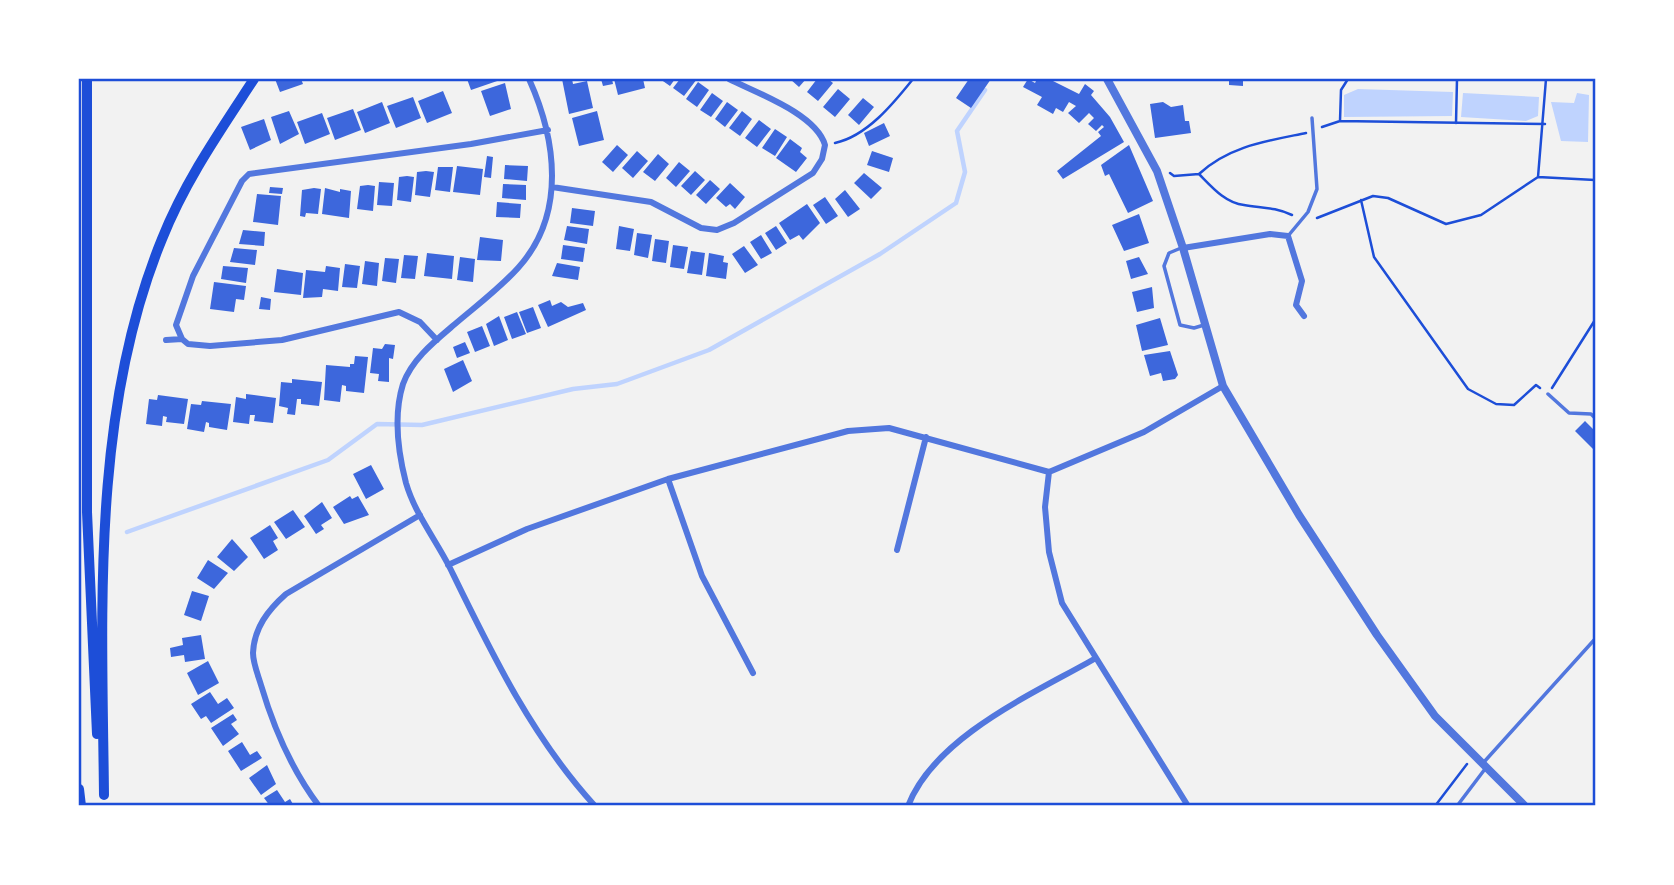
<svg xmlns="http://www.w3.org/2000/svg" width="1674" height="885" viewBox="0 0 1674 885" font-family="Inter,sans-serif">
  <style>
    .water { fill: #bfd3fe }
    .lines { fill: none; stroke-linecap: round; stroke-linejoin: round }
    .stream { stroke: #bfd3fe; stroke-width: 4.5 }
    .building { fill: #3d67dc }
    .path { stroke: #1d4ed8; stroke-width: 2.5 }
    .service { stroke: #5277de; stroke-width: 3.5 }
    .minor { stroke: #5277de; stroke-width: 6 }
    .tertiary { stroke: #5277de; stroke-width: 8 }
    .primary { stroke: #1d4ed8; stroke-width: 10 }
    .neatline { fill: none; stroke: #1d4ed8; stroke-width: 2.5 }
  </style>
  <rect width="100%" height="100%" fill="#f2f2f2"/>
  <path class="water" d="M1358 89 1453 92 1452 116 1344 117V95Z
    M1463 93 1539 97 1538 116 1526 121 1461 117Z
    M1577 93 1589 95 1588 142 1561 141 1551 102 1574 103Z"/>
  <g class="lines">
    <path class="stream" d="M127 532 328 460 377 424 422 425 573 389 617 384 709 350 880 254 956 203 965 172 957 131 985 90"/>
  </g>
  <path class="building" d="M275 79H301L303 84 280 92Z
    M467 79H503L471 90Z
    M562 79H572L573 84 587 81 593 108 569 114Z
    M601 79H612L613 84 603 86Z
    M614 79H643L645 88 618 95Z
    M660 79H675L670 86Z
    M680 79H697L684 96 673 88Z
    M790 79H806L799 87Z
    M817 79H828L833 83 818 101 807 92Z
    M969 79H991L971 108 956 98Z
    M1028 79 1035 83 1037 79H1049L1079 94 1085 84 1094 91 1091 95 1110 117 1124 142 1063 179 1057 171 1101 136 1098 132 1104 127 1102 125 1096 131 1088 124 1094 118 1089 113 1079 123 1068 113 1076 106 1069 102 1063 112 1056 108 1053 114 1037 105 1042 97 1023 87Z
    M1229 79H1243V86L1229 85Z
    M698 82 709 90 697 107 686 99Z
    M505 83 511 109 490 116 481 91Z
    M838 89 850 99 835 117 823 107Z
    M443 91 452 113 427 123 418 101Z
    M712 93 723 101 711 117 700 110Z
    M413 97 421 118 396 128 387 106Z
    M863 98 874 107 859 125 848 115Z
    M382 102 390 123 365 133 357 112Z
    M727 102 738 110 725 127 715 119Z
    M1163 102 1171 107 1183 105 1185 121H1189L1191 133 1155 138 1150 104Z
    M353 109 361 130 335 140 327 118Z
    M289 111 299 134 280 144 271 117Z
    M597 111 604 140 579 146 572 118Z
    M742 111 752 119 740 136 729 128Z
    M322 113 330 134 305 144 297 122Z
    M264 119 271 140 250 150 241 127Z
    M759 120 771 129 757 147 745 138Z
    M884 123 890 136 869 146 864 133Z
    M775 129 787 137 775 156 762 148Z
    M790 139 802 148 800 152 807 158 796 172 776 158Z
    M617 145 628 155 613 172 602 162Z
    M1129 145 1153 201 1128 213 1109 174 1105 176 1101 165Z
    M637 151 648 161 633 178 622 168Z
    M872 151 893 158 889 172 867 165Z
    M658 154 669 164 655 181 643 172Z
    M487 156 493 157 491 178 484 177Z
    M679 162 690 171 676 187 666 178Z
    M505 165 528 166 527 181 504 179Z
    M457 166 483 169 480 195 453 192Z
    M438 167H453L450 192 435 190Z
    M426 171 434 172 430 197 415 195 417 172Z
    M695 171 705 180 691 195 681 186Z
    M864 173 882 188 871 199 854 183Z
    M407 176 414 177 411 202 397 200 399 177Z
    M710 180 720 189 706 204 696 195Z
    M379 182 394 183 392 206 377 205Z
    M730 183 745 197 735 209 730 204 726 207 716 198Z
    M503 184 526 185V200L502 198Z
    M368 185 375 186 373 211 357 209 360 186Z
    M270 187 283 188 282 194 269 193Z
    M314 188 321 189 318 214 306 213 305 217 300 216 302 190Z
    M325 188 340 192V189L351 191 349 218 322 214Z
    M845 190 860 209 848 217 835 199Z
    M257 194 281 196 278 225 253 222Z
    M825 197 838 216 826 224 813 205Z
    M497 202 521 204 520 218 496 217Z
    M807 204 820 223 803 240 799 235 790 240 779 223Z
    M572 208 595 211 593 226 570 223Z
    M1139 214 1149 243 1124 251 1112 225Z
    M567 226 589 229 587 244 564 240Z
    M619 226 634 229 630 251 616 249Z
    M776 226 787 243 776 250 765 233Z
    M243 230 265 232 264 246 239 244Z
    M637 233 652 235 648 258 634 255Z
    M761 235 772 253 761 259 750 242Z
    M480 237 503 240 501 261 477 260Z
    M655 239 669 241 666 263 652 261Z
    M563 245 585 248 583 262 561 259Z
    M673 245 688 247 684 269 670 267Z
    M744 246 758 265 745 273 732 254Z
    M234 248 257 250 255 265 230 262Z
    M691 251 705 253 702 275 687 273Z
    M427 253 454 256 452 279 424 276Z
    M709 253 724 256 723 262 728 263 726 279 706 276Z
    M404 255 418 256 415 279 401 278Z
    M460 257 475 259 473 282 457 280Z
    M1139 257 1148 274 1131 279 1126 261Z
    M385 258 399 259 396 283 382 281Z
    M365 261 379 263 377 286 362 284Z
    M557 263 580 267 578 280 552 276Z
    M345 264 360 266 357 288 342 287Z
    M223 266 248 268 246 283 221 279Z
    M326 266 340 268 338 291 323 289 322 297 303 298 306 270 325 272Z
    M277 269 303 273 301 295 274 292Z
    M214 282 246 286 244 300 236 299 234 312 210 309Z
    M1152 287 1154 308 1137 312 1132 292Z
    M261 297 271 299 270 310 259 309Z
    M550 300 552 306 561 302 568 307 583 303 586 310 548 327 538 305Z
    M533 307 541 328 527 333 519 312Z
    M517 312 526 334 512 339 504 317Z
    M499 316 508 340 494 346 486 324Z
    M1160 318 1168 345 1142 351 1136 325Z
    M482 326 490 346 475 352 467 332Z
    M465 342 470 353 457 358 453 347Z
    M385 344 395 345 393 359 389 358V382L378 381 379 374 370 373 373 348 382 349Z
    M1170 351 1178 375 1175 379 1163 381 1161 373 1150 376 1144 355Z
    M355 356 368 357 364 393 346 391V386L342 385 340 402 324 400 326 365 350 367V364H354Z
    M463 360 472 381 453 392 444 369Z
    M292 379 322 382 319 406 301 404V399H297L295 415 287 414 288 408 279 406 281 382 292 383Z
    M246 394 276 398 273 423 254 421 255 415H250L249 424 233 422 236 397 246 399Z
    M158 395 188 399 184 424 166 422 167 417 163 416 162 426 146 424 149 399 157 400Z
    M202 401 231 404 227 430 209 427V423L206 422 204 432 187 429 191 404 201 405Z
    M1585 421 1595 431V451L1575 431Z
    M371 465 384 489 366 499 353 474Z
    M350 496 352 499 358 496 369 515 344 524 333 507Z
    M322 502 332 518 321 525 324 529 316 534 304 516Z
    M293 510 305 527 286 539 274 522Z
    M270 525 278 538 273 541 278 550 264 559 250 538Z
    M232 539 248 557 234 571 217 557Z
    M208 560 228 573 214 589 197 578Z
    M192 591 209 596 201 621 184 615Z
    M201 635 205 659 185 662 184 655 171 657 170 648 183 645 182 638Z
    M208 661 219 683 198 695 187 673Z
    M210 692 218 704 227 698 234 708 211 723 206 716 201 719 191 704Z
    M233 714 237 720 231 724 239 734 223 746 211 728Z
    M242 742 250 755 257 751 262 758 241 771 228 751Z
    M267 765 276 784 261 795 249 778Z
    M277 790 285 802 290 799 294 806H270L264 798Z"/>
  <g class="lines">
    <path class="path" d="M1340 121 1341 90 1348 79
      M1456 123 1457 79
      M1322 127 1340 121 1545 124
      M835 143C867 136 893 104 913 79
      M1170 173 1174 176 1199 174C1211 186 1225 203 1244 205 1262 208 1275 207 1292 215
      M1199 174C1229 146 1267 141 1306 133
      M1538 177 1546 79
      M1361 200 1374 257 1468 389 1496 404 1514 405 1536 385 1540 388
      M1317 218 1373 196 1388 198 1446 224 1481 215 1538 177 1595 180
      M1552 388 1595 320
      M1435 806 1467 764"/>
    <path class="service" d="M1288 236 1308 212 1317 189 1312 118
      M1181 248 1169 253 1164 266 1180 325 1194 328 1204 325
      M1548 394 1569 413 1591 414 1595 418
      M1484 762 1595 639
      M1457 806 1485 769"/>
    <path class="minor" d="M529 79C556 139 567 214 518 268 499 289 476 306 455 324 435 341 412 359 403 384 393 416 398 452 406 483 415 514 436 540 450 568 491 652 531 736 595 806
      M552 187 651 202 701 228 717 230 734 223 813 173 822 159 825 145C816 114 757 93 729 79
      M1183 248 1270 234 1288 236 1302 281 1296 305 1304 316
      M166 340 182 339
      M437 340 420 322 399 312 282 340 210 346 188 344 182 339 176 325 193 276 242 181 249 174 471 144 548 130
      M1049 472 1045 507 1049 552 1062 603 1188 806
      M668 479 702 576 753 673
      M897 550 926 437
      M448 565 527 529 668 479 848 431 889 428 1049 472 1144 432 1223 386
      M319 806C291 769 274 729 261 685 258 675 253 663 253 653 254 628 268 610 286 594L420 515
      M908 806C935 736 1035 693 1096 658"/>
    <path class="tertiary" d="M1107 79 1157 171 1183 248 1223 386 1299 515 1377 635 1435 716 1525 806"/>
    <path class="primary" d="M87 79V512L97 734
      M79 789 81 806
      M104 795C102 612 91 412 162 239 185 181 220 131 254 79"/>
  </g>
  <rect width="1674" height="885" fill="none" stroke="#ffffff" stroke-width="161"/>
  <rect x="80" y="80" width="1514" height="724" class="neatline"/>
</svg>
